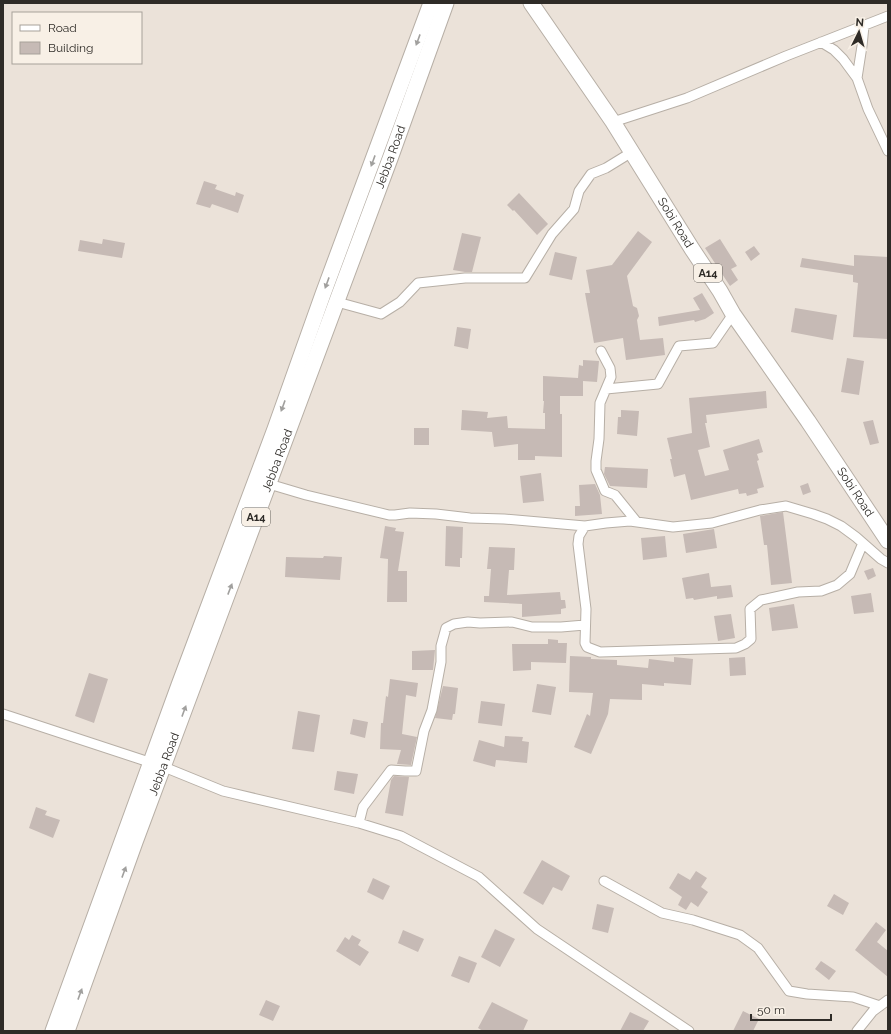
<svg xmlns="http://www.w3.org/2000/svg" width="891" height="1034" viewBox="0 0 891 1034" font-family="Raleway,sans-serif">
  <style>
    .building { fill: #c6bab5 }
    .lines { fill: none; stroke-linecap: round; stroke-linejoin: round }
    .minor-casing { stroke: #b7afa6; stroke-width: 11 }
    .trunk-casing { stroke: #b7afa6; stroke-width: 17 }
    .minor { stroke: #fff; stroke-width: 9 }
    .trunk { stroke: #fff; stroke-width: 15 }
    .oneway { fill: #a1a09e }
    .labels { text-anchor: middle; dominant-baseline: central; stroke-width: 3; stroke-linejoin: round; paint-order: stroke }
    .shield { fill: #f8f0e6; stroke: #6b6660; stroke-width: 1 }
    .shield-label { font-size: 11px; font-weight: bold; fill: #2e2b27 }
    .street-label { font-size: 12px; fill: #2e2b27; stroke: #f8f0e6 }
  </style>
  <rect width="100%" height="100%" fill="#ebe2d9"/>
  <path class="building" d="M204 181 217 185 215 189 235 196 236 192 244 195 238 213 212 204 210 208 196 204Z
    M519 193 548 224 537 235 514 210 513 211 507 205Z
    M638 231 652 242 627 276 633 306 637 308 639 316 637 320 640 340 663 338 665 355 626 360 623 338 594 343 585 293H590L586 270 612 265Z
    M462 233 481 237 472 272H465L453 270Z
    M103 239 125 243 122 258 78 251 80 240 102 244Z
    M720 239 737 266 731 269 738 280 730 286 705 248Z
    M754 246 760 254 751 261 745 252Z
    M555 252 577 257 572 280 549 275Z
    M854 255 888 257V339L853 337 858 283 853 282V275L800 267 802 258 854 266Z
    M702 293 714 313 705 319 695 322 694 320 659 326 658 317 700 310 693 298Z
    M795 308 837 315 833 340 791 332Z
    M457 327 471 329 468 349 454 346Z
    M847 358 864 361 859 395 841 392Z
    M583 360 599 361 597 382 583 381V396H560V414H562V457L535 456V460H518V444L494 447 492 432 461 430 462 410 488 412 487 418 507 416 508 428 545 429V413H543L544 401H543V376L578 378 579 365 583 366Z
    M766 391 767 408 706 415 707 423H705L710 447 698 450 705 476 729 470 723 450 759 439 763 452 757 454 759 460 757 461 764 487 757 489 758 493 747 496 746 493 739 494 738 489 691 500 685 474 674 477 670 459H672L667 438 692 433 689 398Z
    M621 410 639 411 637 436 617 434 618 417H621Z
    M873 420 879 443 870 445 863 422Z
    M414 428H429V445H414Z
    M605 467 648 469 647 488 610 486 604 474Z
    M541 473 544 501 523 503 520 476Z
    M808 483 811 492 803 495 800 486Z
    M595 484 600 495 602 514 575 516V506H580L579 485Z
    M783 512 792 583 771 585 767 545H764L760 516Z
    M385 526 396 528 395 531 404 532 398 571H407V602H387L388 559 380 558Z
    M446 526 463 527 462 558H460V567L445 566Z
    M714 529 717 548 686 553 683 534Z
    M665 536 667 557 643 560 641 538Z
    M489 547 515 548 514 570H509L507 595 560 592 561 600H565L566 608 561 609V614L522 617V604L484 602V596H489L491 569H487Z
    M324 556 342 557 340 580 285 577 286 557 323 558Z
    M873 568 876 576 868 580 864 571Z
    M709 573 711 587 731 585 733 597 717 599V596L694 600 693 598 686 599 682 578Z
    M871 593 874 612 854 614 851 596Z
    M794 604 798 628 772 631 769 608Z
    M731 614 735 638 718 641 714 616Z
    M548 639 558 640V643H567L566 663 531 662V670L513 671 512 644H548Z
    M435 650 433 670H412V651Z
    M570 656 591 657V659L617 660V665L648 668 649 659 674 662V657L693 659 691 685 664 683V686L642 684V700L610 699 608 714 591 754 574 747 587 714 590 716 593 693 569 692Z
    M745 657 746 675 730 676 729 658Z
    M89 673 108 679 94 723 75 716Z
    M390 679 418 683 416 697 406 695 402 734 417 737 411 765 397 764 401 750 380 749 381 723H383L386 696 388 697Z
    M537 684 556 687 551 715 532 712Z
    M443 686 458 688 455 714H453L452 720 435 718Z
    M481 701 505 704 502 726 478 723Z
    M298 711 320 715 314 752 292 749Z
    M353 719 368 722 365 738 350 734Z
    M505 736 523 737 522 741 529 742 527 763 496 760 495 767 473 761 479 740 504 747Z
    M337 771 358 774 354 794 334 790Z
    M394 776 409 777 403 816 385 813 391 780Z
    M36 807 47 811 45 815 60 820 53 838 29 828Z
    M542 860 570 876 562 891 553 887 543 905 523 893Z
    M696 871 707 878 701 887 708 892 698 907 691 902 686 910 678 905 682 897 669 888 678 873 690 880Z
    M373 878 390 886 383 900 367 892Z
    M834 894 849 903 843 915 827 906Z
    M597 904 614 908 608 933 592 929Z
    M876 922 886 930 877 942 888 951V977L855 950Z
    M495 929 515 939 500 967 481 957Z
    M403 930 424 939 418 952 398 943Z
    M352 935 361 940 358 945 369 952 360 966 336 951 345 937 349 940Z
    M459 956 477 963 469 983 451 976Z
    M821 961 836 971 829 980 815 969Z
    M266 1000 280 1006 273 1021 259 1015Z
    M492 1002 528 1020 523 1031H483L478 1028Z
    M743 1011 759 1019 753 1031H733Z
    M630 1012 649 1021 643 1031H620Z"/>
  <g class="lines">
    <g class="minor-casing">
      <path id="minor" d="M821 42 834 50 843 59 857 78 868 109 888 151
        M857 78 862 46 864 26
        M613 122 687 98 786 56 888 16
        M337 302 381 314 400 302 418 283 465 278H525L552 234 574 209 579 191 591 174 606 168 632 152
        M601 351 610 368 611 377 600 403 599 439 596 461V470L605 491 615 495 636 521
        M606 389 658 384 679 346 713 343 733 314
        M269 484 306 495 389 515H395L410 513 436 514 470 518 504 519 585 526 606 523 630 521 673 527 712 523 760 510 786 506 813 514 827 519 841 526 856 537 881 559 888 563
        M585 526 579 536 578 544 586 609 585 643 587 647 600 652 736 648 745 644 751 639 750 609 761 600 798 592 821 591 837 585 850 574 863 543
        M3 714 152 763
        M164 767 223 791 359 823 401 836 479 877 537 929 689 1031
        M359 823 363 807 391 770 405 771H416L424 731 432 710 441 662V646L446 628 454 624 468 622 480 623 512 622 532 627H561L585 625
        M604 881 662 913 693 920 740 935 758 948 789 991 807 994 853 997 880 1006
        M857 1031 873 1011 888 1000"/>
    </g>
    <g class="trunk-casing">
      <g id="trunk">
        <path id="s1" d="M531 3 613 122 692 249 720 291 733 314 808 421 888 541"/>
        <path d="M53 1031 179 685 275 429 323 294 431 3"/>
        <path id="s2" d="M67 1031 135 842 391 156 446 3"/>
      </g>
    </g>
    <use href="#minor" class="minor"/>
    <use href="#trunk" class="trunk"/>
  </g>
  <defs><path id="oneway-solid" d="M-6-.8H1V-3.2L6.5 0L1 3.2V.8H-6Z"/></defs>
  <g class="oneway">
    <use href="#oneway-solid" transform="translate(418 40) rotate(110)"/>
    <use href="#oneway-solid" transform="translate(373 161) rotate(110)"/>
    <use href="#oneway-solid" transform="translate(327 283) rotate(110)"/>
    <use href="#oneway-solid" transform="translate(283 406) rotate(110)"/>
    <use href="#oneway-solid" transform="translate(230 589) rotate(-69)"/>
    <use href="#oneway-solid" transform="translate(184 711) rotate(-70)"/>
    <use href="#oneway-solid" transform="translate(124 872) rotate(-70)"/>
    <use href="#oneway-solid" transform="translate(80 994) rotate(-70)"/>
  </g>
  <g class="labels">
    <g class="shield">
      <rect x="694" y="264" width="28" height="18" rx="3"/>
      <rect x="242" y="508" width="28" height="18" rx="3"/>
    </g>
    <g class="shield-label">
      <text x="708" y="273">A14</text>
      <text x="256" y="517">A14</text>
    </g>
    <g class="street-label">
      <text stroke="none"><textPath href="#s2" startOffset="932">Jebba Road</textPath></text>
      <text stroke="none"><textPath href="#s1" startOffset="263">Sobi Road</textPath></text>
      <text stroke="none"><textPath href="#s2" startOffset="608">Jebba Road</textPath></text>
      <text stroke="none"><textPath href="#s1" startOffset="587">Sobi Road</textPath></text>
      <text stroke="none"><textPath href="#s2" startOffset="284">Jebba Road</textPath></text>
    </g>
  </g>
  <rect width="891" height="1034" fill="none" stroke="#2e2b27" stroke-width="8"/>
  <rect x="12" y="12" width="130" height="52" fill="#f8f0e6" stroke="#a7a19a"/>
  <rect x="20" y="25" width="20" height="6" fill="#ffffff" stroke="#a7a19a"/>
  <text x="48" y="32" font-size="12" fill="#2e2b27">Road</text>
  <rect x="20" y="42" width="20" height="12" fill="#c6bab5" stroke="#a7a19a"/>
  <text x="48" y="52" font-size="12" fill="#2e2b27">Building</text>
  <g transform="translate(859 32) rotate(5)" stroke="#f8f0e6" stroke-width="3" paint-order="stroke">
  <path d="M0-3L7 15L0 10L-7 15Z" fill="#2e2b27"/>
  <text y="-6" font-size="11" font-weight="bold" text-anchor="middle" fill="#2e2b27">N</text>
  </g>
  <path d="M751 1014v6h80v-6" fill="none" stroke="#2e2b27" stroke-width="2"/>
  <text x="757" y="1014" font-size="12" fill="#2e2b27" stroke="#f8f0e6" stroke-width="3" paint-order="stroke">50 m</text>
</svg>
